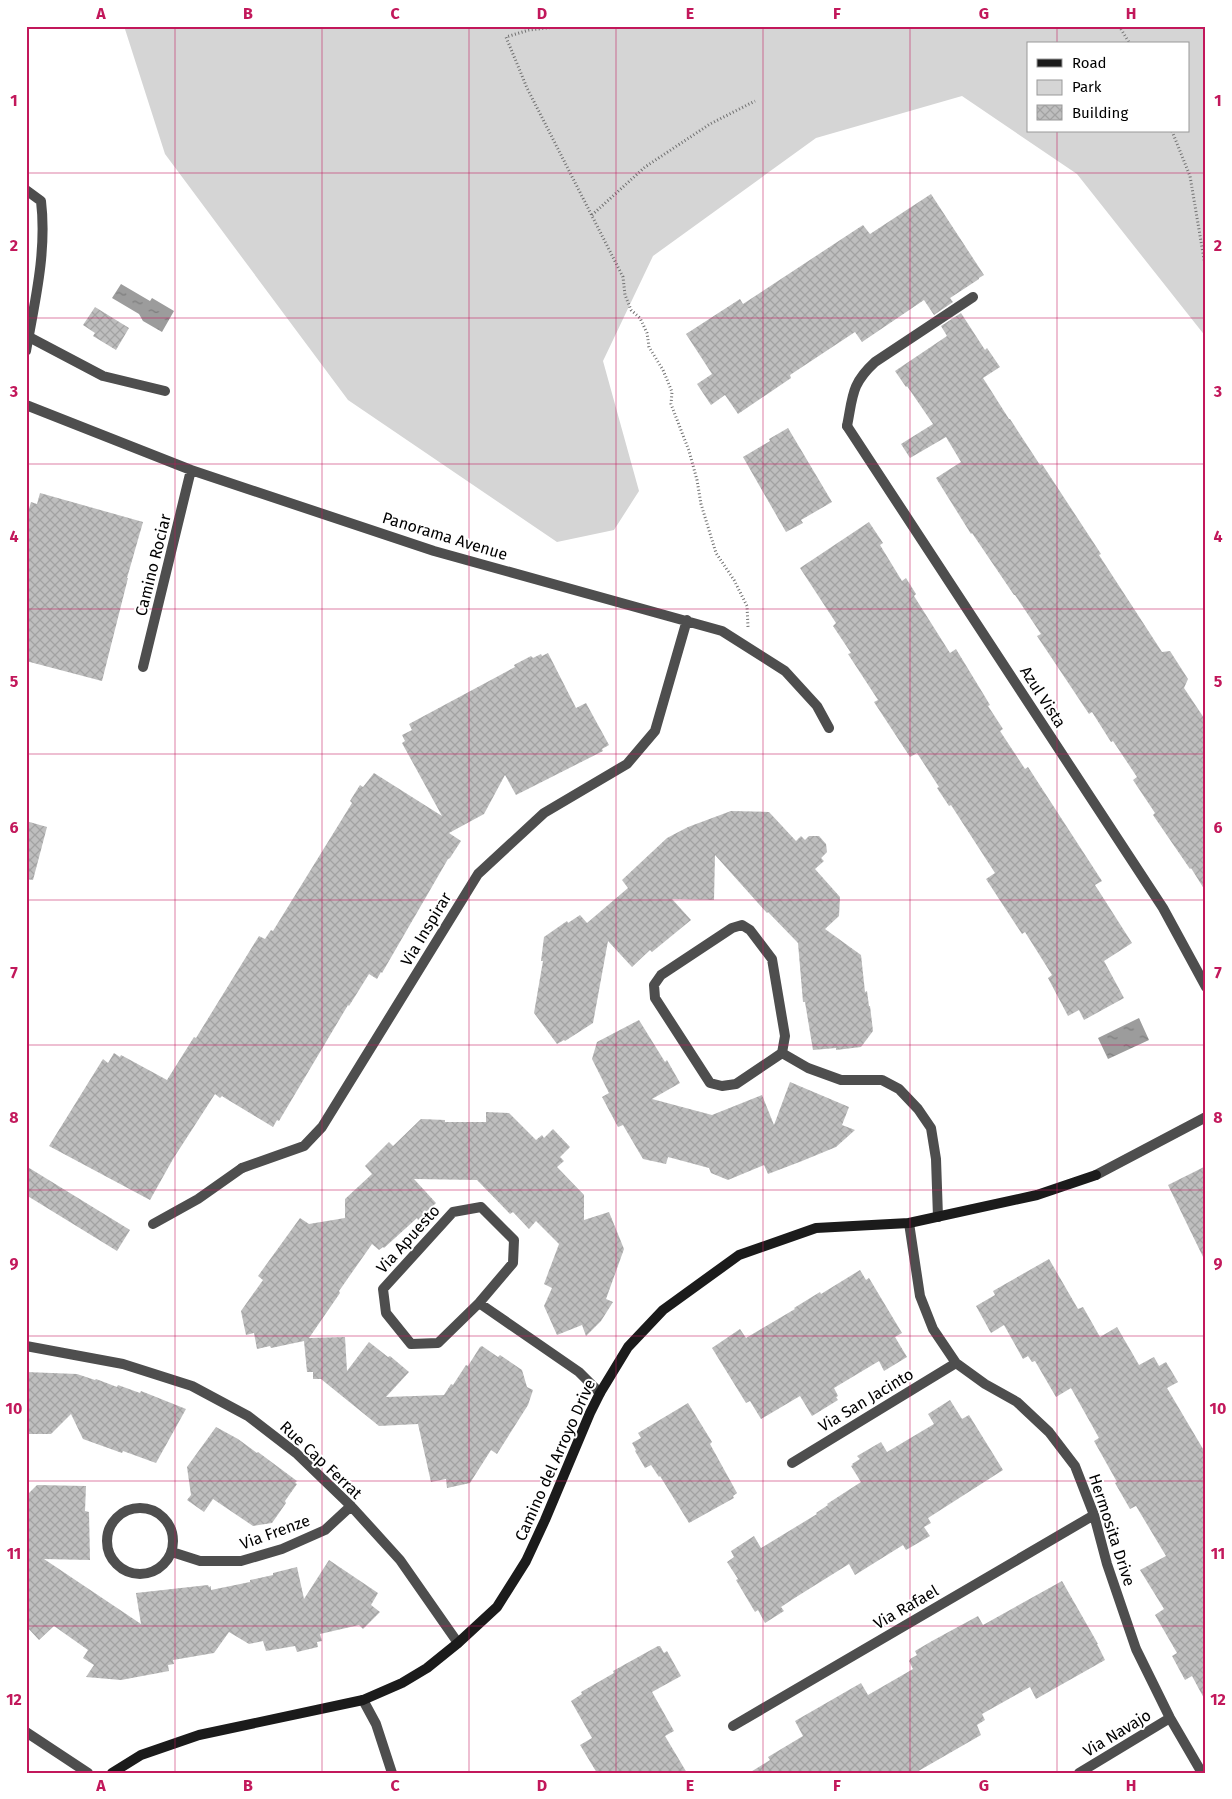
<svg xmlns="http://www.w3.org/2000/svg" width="1232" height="1799" viewBox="0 0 1232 1799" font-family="'Fira Sans',sans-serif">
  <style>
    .green { fill: #d5d5d5; fill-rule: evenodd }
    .water { fill: url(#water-ripples) }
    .building { fill: url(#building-cross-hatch) }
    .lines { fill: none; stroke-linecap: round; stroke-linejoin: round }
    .path { stroke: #707070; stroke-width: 3; stroke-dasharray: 1 2.5; stroke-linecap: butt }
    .lane { stroke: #4e4e4e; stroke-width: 10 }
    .street { stroke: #4e4e4e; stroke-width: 10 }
    .secondary { stroke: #1b1b1b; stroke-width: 10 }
    .grid { fill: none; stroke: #c2185b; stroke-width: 1; stroke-opacity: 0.55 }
    .labels { text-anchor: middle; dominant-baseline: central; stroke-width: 4; stroke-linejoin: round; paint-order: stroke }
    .street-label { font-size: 16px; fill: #000; stroke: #fff }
    .neatline { fill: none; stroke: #c2185b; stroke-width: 2 }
    .grid-label { font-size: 16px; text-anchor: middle; font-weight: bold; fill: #c2185b }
  </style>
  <defs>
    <pattern id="water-ripples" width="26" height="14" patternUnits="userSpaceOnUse" patternTransform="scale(1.25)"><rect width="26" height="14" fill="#9c9c9c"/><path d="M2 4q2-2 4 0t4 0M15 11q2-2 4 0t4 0" fill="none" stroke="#7d7d7d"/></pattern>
    <pattern id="building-cross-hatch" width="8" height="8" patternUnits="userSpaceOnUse" patternTransform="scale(1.25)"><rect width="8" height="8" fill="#bebebe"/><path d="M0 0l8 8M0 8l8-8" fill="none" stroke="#a2a2a2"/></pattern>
  </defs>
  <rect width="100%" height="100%" fill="#fff"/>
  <path class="green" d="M124 26H1206V337L1077 174 962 96 816 138 653 256 603 361 639 491 614 530 557 542 348 400 165 154ZM1028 44H1188V131H1028Z"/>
  <path class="water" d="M121 284 150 301 152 298 174 311 162 332 143 321 139 314 112 298Z
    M1139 1018 1149 1040 1108 1059 1098 1038Z"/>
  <path class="building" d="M931 194 984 275 979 278V279L950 298 953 302 934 315 924 300 862 342 855 332 790 375 791 378 738 414 725 395 711 405 697 384 712 374 686 334 740 299 743 304 863 225 870 234Z
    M95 307 129 328 116 350 93 336 95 333 83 325Z
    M961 313 985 350 987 348 1000 367 983 378 1009 419H1010L1040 465 1042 464 1101 554 1099 555 1162 652 1170 651 1188 679 1184 688 1206 721V892L1191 868 1190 869 1153 815 1155 813 1133 780 1137 777 1113 741 1111 742 1092 712 1089 714 1037 636 1041 634 1015 595H1014L972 533 971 534 936 478 961 462 946 437 910 458 901 444 933 424 907 386 906 387 895 371 947 336 941 326Z
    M788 428 832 502 801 520 803 523 786 532 743 457 770 441 769 439Z
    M40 493 143 522 127 578H128L102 681 26 661V519L31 502 37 504Z
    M869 522 883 543 880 545 902 581 906 578 916 594 914 596 950 653 956 649 990 705 988 706 1003 729 1000 731 1025 769 1028 767 1102 881 1095 885 1132 943 1104 961 1124 998 1084 1020 1079 1010 1068 1016 1048 978 1052 975 1025 932 1022 934 986 879 995 873 951 805 949 806 937 788 939 787 917 753 910 757 874 702 878 700 848 654 851 653 833 626 836 623 800 568Z
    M548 653 576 708 586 703 609 745 602 749 603 751 516 795 505 775 484 814 449 833 461 841 450 858 448 859 382 973 381 972 377 979 369 974 349 1006 348 1005 279 1121 277 1120 273 1127 225 1098 222 1096 220 1098 215 1094 173 1159 150 1200 49 1146 103 1059 108 1063 114 1053 120 1057 121 1055 167 1080 194 1037 196 1038 259 936 265 939 271 930 273 931 352 803 350 801 360 785 363 787 374 773 442 816 402 743 405 741 402 735 412 730 409 724 515 667 514 665 531 656 533 658 541 654 542 656Z
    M731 811 769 812 796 841 801 836 805 840 809 836H819L826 844 827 852 821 858 824 861 815 869 840 897 839 916 825 929 861 955 865 992 867 991 869 1006H870L873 1031 861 1047 836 1050V1048L813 1050 805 1002H803L798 943 768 912 767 913 715 855 714 900 672 899 691 920 652 952 650 950 632 967 608 941 593 1023 565 1041 564 1040 557 1044 534 1013 543 961H541L544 937 567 921 568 923 580 915 587 923 628 888 622 880 667 838 688 827Z
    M26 821 47 827 33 880 26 879Z
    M639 1020 665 1062 667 1060 680 1083 652 1099 712 1115 762 1095 774 1125 790 1082 849 1107 842 1125 855 1130 836 1147 802 1161 768 1174 764 1165 728 1180 711 1173 709 1168 668 1157 666 1164 643 1159 623 1125 618 1127 602 1097 609 1093 592 1059 597 1042Z
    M486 1112 509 1113 536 1140 542 1135 544 1138 553 1129 570 1147 560 1157 564 1161 557 1167 584 1195V1220L609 1212 624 1249 606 1299 613 1302 601 1321 586 1336 582 1325 557 1335 544 1306 552 1288 544 1284 559 1244 536 1221 529 1229 513 1212 510 1214 477 1180 414 1179 436 1203 418 1220 417 1218 384 1248 383 1247 379 1250 372 1244 339 1291 340 1293 309 1338 345 1337 347 1371 369 1342 388 1357 390 1356 409 1372 386 1397 444 1395 451 1384 453 1385 466 1365 468 1366 480 1347 482 1346 498 1357 500 1355 522 1370 527 1387 533 1390 528 1405 497 1454 491 1450 470 1483 447 1488 446 1479 431 1482 418 1424 379 1426 321 1379H313V1372H307L304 1341 271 1348 270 1346 257 1349 254 1333 246 1335 241 1311 263 1280 258 1276 300 1218 309 1224 345 1218V1199L372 1174 365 1166 389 1142 393 1146 421 1119 445 1120V1122H486Z
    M26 1166 130 1230 117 1251 26 1195Z
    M1206 1166V1263L1168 1185Z
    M1049 1259 1078 1309 1083 1307 1100 1337 1117 1327 1139 1365 1154 1357 1159 1366 1166 1362 1178 1382 1167 1388 1206 1454V1702L1192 1676 1185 1680 1172 1656 1177 1653 1155 1615 1164 1609 1140 1570 1166 1556 1136 1506 1130 1509 1115 1483 1117 1482 1094 1441 1099 1438 1071 1388 1056 1397 1035 1361 1032 1362 1028 1356 1023 1359 1004 1325 991 1333 976 1306 995 1295 993 1291Z
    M860 1270 866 1280 869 1278 902 1333 895 1337 907 1357 884 1371 879 1361 834 1388 838 1396 836 1397 838 1400 812 1416 800 1396 761 1419 750 1401 746 1403 712 1348 740 1329 746 1338 795 1309 794 1308 820 1292 821 1294Z
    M26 1372 77 1374 95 1380 96 1379 117 1387 118 1385 140 1393 141 1391 186 1409 156 1463 123 1451 122 1453 83 1439 71 1414 51 1434H26Z
    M950 1400 962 1419 969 1415 1003 1470 928 1518 931 1523 924 1527 930 1536 906 1550 903 1545 855 1575 849 1564 793 1599 781 1607 784 1611 765 1623 758 1610 755 1612 736 1580 738 1579 727 1562 734 1557 731 1551 754 1536 761 1548 817 1514 816 1513 828 1505 827 1504 861 1482 851 1466 853 1465 852 1464 860 1459 857 1456 881 1442 887 1452 934 1424 928 1414Z
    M688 1403 712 1442 710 1444 737 1493 733 1496 734 1498 689 1523 660 1476 659 1477 651 1465 645 1468 635 1451 636 1450 632 1443 641 1438 638 1433Z
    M216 1427 238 1439 257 1453 258 1452 297 1481 295 1483 297 1484 285 1501 286 1503 272 1523 253 1526 213 1499 204 1512 187 1500 191 1495 187 1467Z
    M37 1485 86 1486 85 1511 89 1512 90 1560 44 1559 141 1624 136 1593 208 1585 209 1587 211 1586V1590L250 1582V1580L273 1575V1573L297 1567 304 1599 329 1560 378 1593 371 1605 380 1612 363 1629 359 1625 320 1634 322 1641 317 1642 318 1647 297 1652 295 1646 266 1651 263 1641 249 1644 229 1632 214 1653 173 1660 174 1664 168 1665 169 1671 121 1680 86 1677 94 1665 83 1658 88 1650 54 1626 39 1640 26 1626V1496Z
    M1062 1581 1098 1644H1097L1105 1660 1036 1699 1030 1687 982 1714 985 1720 977 1725 981 1735 915 1773H749L770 1760 768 1757 803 1736 795 1721 861 1683 868 1695 913 1669 909 1661 910 1660V1659L917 1655 915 1651 932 1641 978 1616 983 1625Z
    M658 1646H660L664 1653 667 1651 681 1676 652 1692 674 1731 665 1736 687 1773H597L580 1745 592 1738 571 1701 582 1694 581 1692 614 1673 613 1671Z"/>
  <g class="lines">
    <path class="path" d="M564 26 529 30 506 37 527 88 623 277 625 295 631 310 640 318 647 333 649 347 663 370 672 392 671 404 689 451 697 480 701 504 716 553 734 580 747 606 748 627
      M1119 26 1130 44
      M1172 131 1190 176 1206 271
      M592 215 645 167 710 124 755 101"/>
    <path class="lane" d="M29 337 103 376 165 391
      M847 426C853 396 851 384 875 362L973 297
      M153 1224 198 1199 242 1168"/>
    <path class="street" d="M26 190 41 201C47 251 35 301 26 351
      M26 405 191 470 434 551 722 631 785 671 817 706 829 728
      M847 426 1163 908 1206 987
      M143 667 191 470
      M742 925 750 930 772 959 785 1036 782 1053 736 1084 722 1086 710 1083 655 998 654 985 661 975 732 928Z
      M782 1053 808 1068 841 1080H882L899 1089 918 1109 931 1128 936 1159 938 1217
      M242 1168 304 1146 322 1127 478 874 544 813 627 764 655 731 687 620
      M1096 1175 1206 1117
      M481 1207 514 1240 513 1263 479 1303 438 1343 411 1344 386 1313 383 1289 453 1212Z
      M909 1223 920 1296 933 1329 956 1363 985 1384 1017 1402 1049 1432 1075 1466 1094 1515 1107 1564 1136 1649 1170 1718 1202 1773
      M479 1303 579 1372 600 1393
      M26 1346 123 1364 192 1386 248 1416 296 1453 351 1506 400 1560 458 1643
      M792 1463 956 1363
      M107 1541a33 33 0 1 1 66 0a33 33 0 1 1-66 0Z
      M172 1552 200 1561H241L282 1549 325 1530 351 1506
      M363 1700 376 1724 392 1773
      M733 1726 1094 1515
      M26 1732 88 1773
      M1079 1773 1170 1718"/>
    <path class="secondary" d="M112 1773 141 1755 199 1735 363 1700 402 1683 427 1668 458 1643 497 1607 526 1561 545 1520 590 1413 600 1393 628 1347 663 1310 739 1255 816 1228 909 1223 1037 1195 1096 1175"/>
  </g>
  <path class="grid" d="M175 26V1773M322 26V1773M469 26V1773M616 26V1773M763 26V1773M910 26V1773M1057 26V44M1057 131V1773M26 173H1206M26 318H1206M26 464H1206M26 609H1206M26 754H1206M26 900H1206M26 1045H1206M26 1190H1206M26 1336H1206M26 1481H1206M26 1626H1206"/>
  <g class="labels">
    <g class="street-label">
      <text transform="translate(445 536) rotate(17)">Panorama Avenue</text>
      <text transform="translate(153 565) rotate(-76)">Camino Rociar</text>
      <text transform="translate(1043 697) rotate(57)">Azul Vista</text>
      <text transform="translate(426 929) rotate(-59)">Via Inspirar</text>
      <text transform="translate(408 1239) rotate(-48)">Via Apuesto</text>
      <text transform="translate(866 1400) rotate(-31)">Via San Jacinto</text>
      <text transform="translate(321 1460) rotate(43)">Rue Cap Ferrat</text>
      <text transform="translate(555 1460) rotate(-66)">Camino del Arroyo Drive</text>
      <text transform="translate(1112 1530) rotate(72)">Hermosita Drive</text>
      <text transform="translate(275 1532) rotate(-20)">Via Frenze</text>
      <text transform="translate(906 1607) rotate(-30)">Via Rafael</text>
      <text transform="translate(1117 1733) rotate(-31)">Via Navajo</text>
    </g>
  </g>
  <rect width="1232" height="1799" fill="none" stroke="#ffffff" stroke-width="55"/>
  <rect x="1027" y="42" width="162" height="90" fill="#ffffff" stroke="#999999"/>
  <rect x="1037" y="59" width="25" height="8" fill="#1b1b1b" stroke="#999999"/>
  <text x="1072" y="68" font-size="15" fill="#000000">Road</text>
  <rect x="1037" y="80" width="25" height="15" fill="#d5d5d5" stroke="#999999"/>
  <text x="1072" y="92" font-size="15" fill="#000000">Park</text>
  <rect x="1037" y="105" width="25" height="15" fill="url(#building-cross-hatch)" stroke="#999999"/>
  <text x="1072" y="118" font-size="15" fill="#000000">Building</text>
  <rect x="28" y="28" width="1176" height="1744" class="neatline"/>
  <g class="grid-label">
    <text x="101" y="19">A</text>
    <text x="248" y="19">B</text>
    <text x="395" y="19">C</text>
    <text x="542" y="19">D</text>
    <text x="690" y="19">E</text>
    <text x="837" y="19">F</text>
    <text x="984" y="19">G</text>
    <text x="1131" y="19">H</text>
    <text x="14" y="106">1</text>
    <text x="1218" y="106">1</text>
    <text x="14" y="251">2</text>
    <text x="1218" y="251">2</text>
    <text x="14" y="397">3</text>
    <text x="1218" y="397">3</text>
    <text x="14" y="542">4</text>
    <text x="1218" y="542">4</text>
    <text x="14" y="687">5</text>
    <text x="1218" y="687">5</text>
    <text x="14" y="833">6</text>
    <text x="1218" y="833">6</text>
    <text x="14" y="978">7</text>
    <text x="1218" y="978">7</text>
    <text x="14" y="1123">8</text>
    <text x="1218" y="1123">8</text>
    <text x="14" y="1269">9</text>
    <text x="1218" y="1269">9</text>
    <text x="14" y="1414">10</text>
    <text x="1218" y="1414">10</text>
    <text x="14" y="1559">11</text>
    <text x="1218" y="1559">11</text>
    <text x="14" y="1705">12</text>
    <text x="1218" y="1705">12</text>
    <text x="101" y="1791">A</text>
    <text x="248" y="1791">B</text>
    <text x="395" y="1791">C</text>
    <text x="542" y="1791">D</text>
    <text x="690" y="1791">E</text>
    <text x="837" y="1791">F</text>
    <text x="984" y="1791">G</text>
    <text x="1131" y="1791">H</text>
  </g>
</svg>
